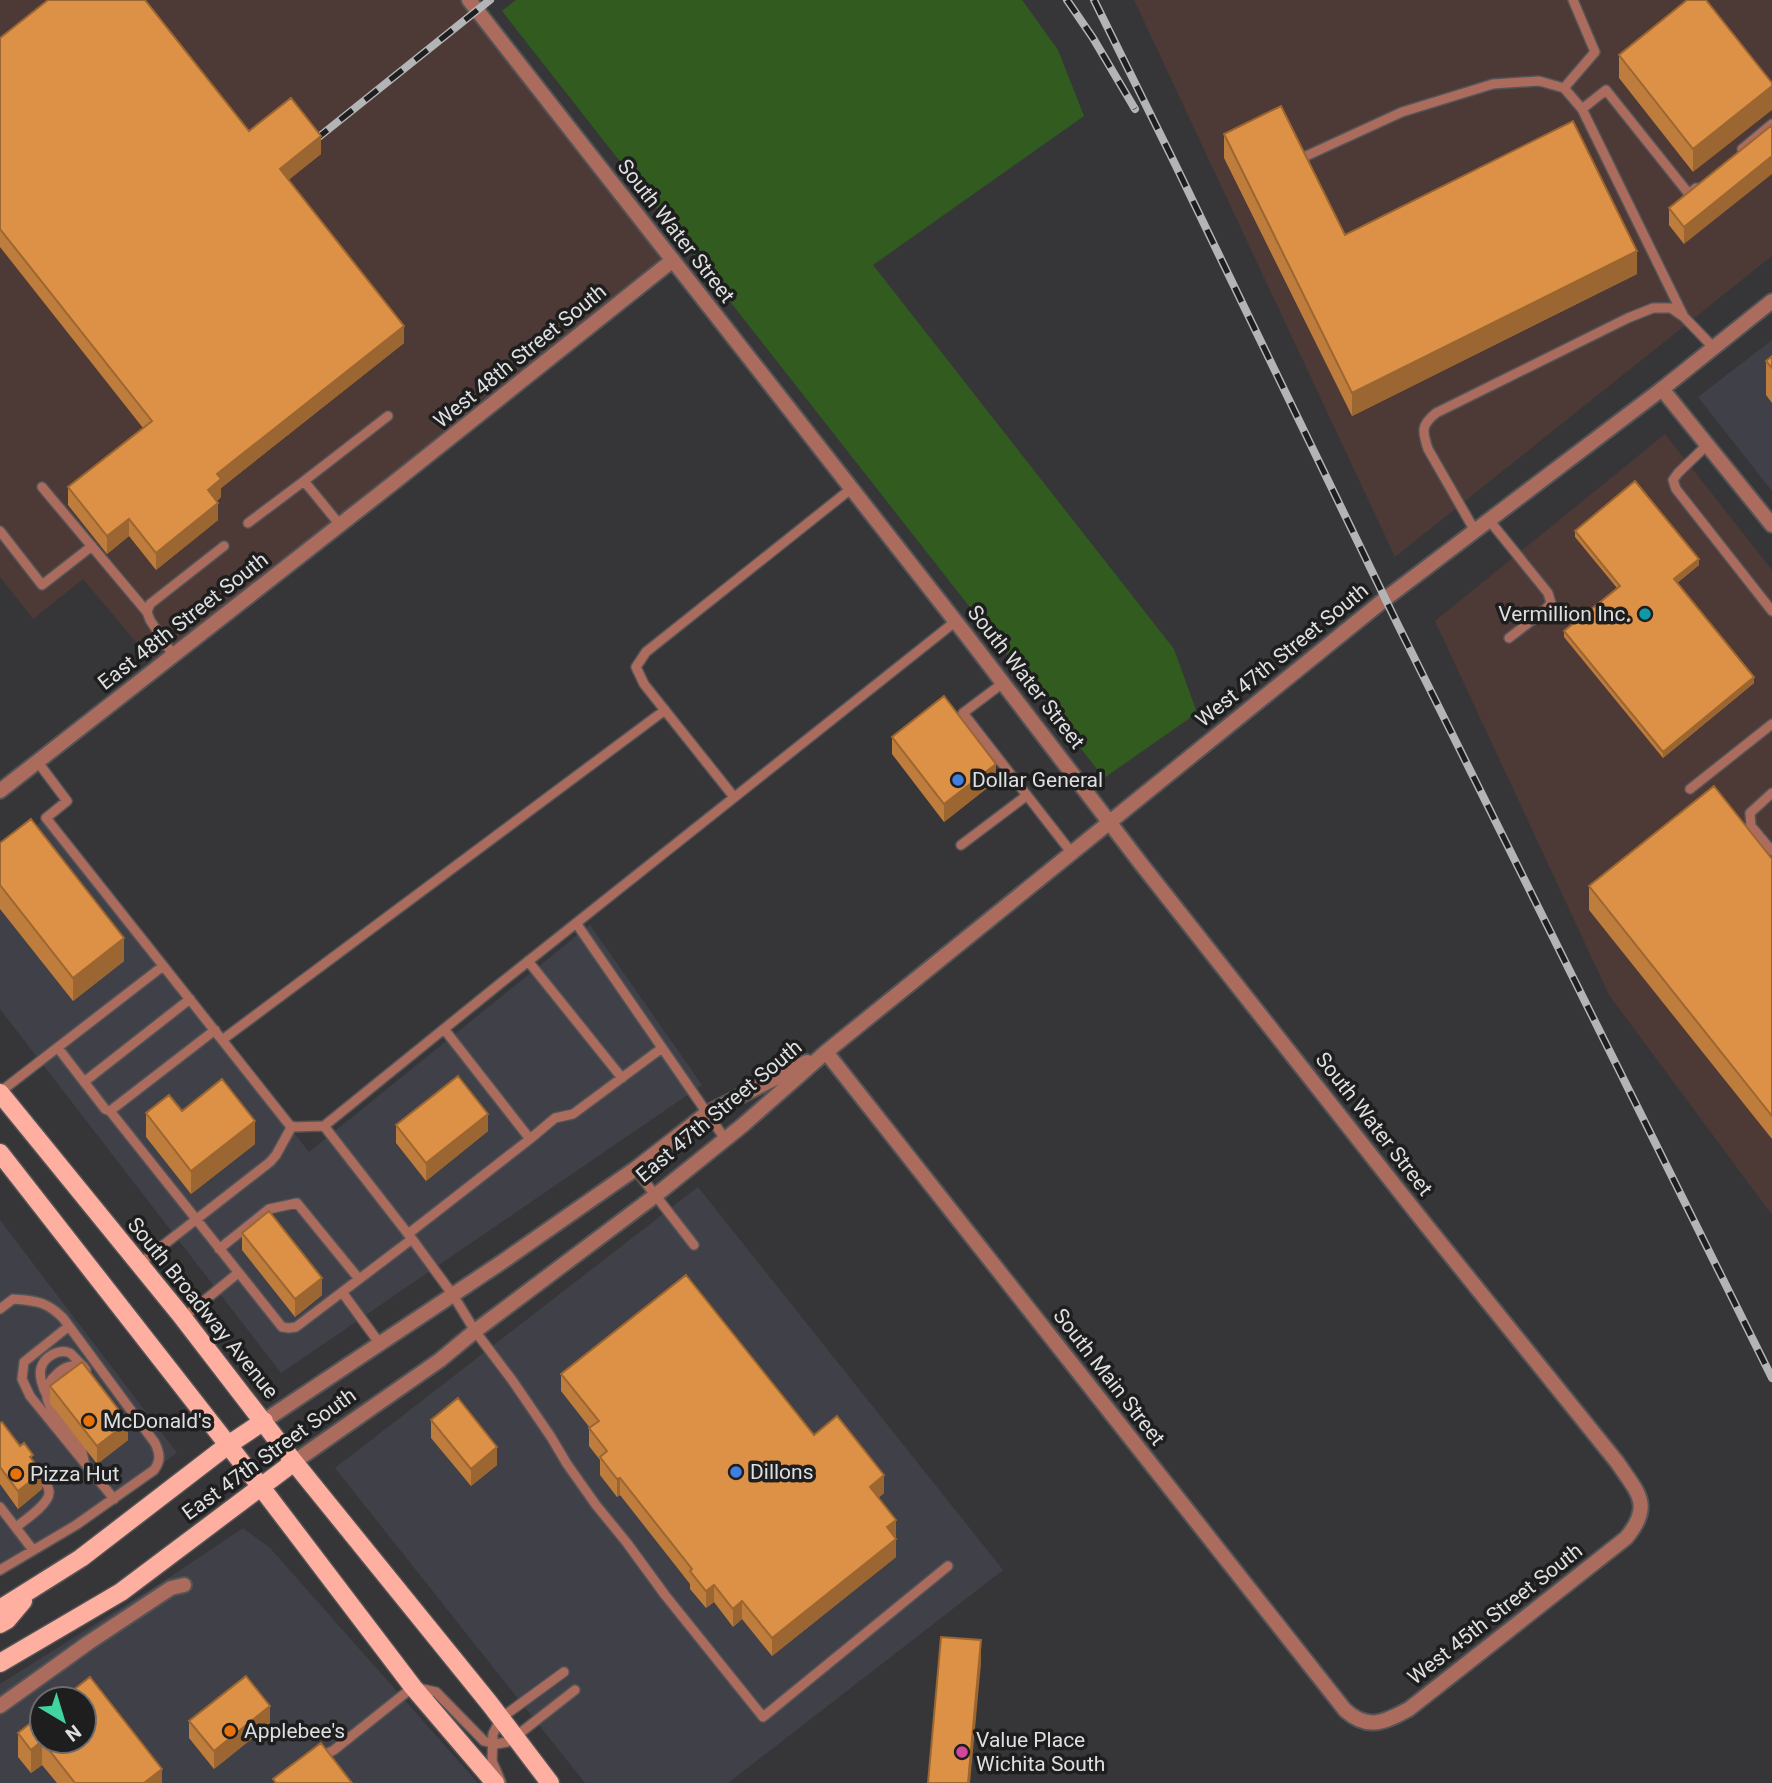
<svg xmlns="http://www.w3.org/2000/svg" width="1772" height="1783" viewBox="0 0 1772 1783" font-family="Roboto,sans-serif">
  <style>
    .built { fill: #404048; fill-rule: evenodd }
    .industrial { fill: #4d3935 }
    .green { fill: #325c1f }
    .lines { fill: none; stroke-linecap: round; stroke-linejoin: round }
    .service-casing { stroke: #545457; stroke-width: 12 }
    .minor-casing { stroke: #545457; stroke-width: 18 }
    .tertiary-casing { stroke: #545457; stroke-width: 18 }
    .primary-casing { stroke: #545457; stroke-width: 21 }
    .service { stroke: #ab6c5e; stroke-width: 9 }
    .minor { stroke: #ab6c5e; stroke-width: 14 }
    .tertiary { stroke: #ab6c5e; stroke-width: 14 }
    .primary { stroke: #feaf9f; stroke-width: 18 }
    .rail-casing { stroke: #b3b4b5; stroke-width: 8 }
    .rail { stroke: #1e1e1f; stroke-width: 5; stroke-dasharray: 16; stroke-linecap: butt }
    .wall { fill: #be7d3c }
    .shaded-wall { fill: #9b6631 }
    .building { fill: #dd9146; stroke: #9b6631; stroke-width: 2 }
    .culture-dot { fill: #0f9aa8; stroke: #1e1e1f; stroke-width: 2.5 }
    .shop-dot { fill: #3f7fe0; stroke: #1e1e1f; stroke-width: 2.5 }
    .food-dot { fill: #e8710a; stroke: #1e1e1f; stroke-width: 2.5 }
    .hotel-dot { fill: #d1479c; stroke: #1e1e1f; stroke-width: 2.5 }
    .labels { text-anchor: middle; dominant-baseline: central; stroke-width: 7; stroke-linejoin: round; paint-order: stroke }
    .street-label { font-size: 21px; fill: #dedfe0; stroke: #1e1e1f }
    .poi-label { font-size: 21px; fill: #dedfe0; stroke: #1e1e1f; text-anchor: start }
  </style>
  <rect width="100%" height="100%" fill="#363639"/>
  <path class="built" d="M1772 340V491L1698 397Z
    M46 818 309 1152 590 925 702 1085 281 1373 0 1009V853Z
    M698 1187 1003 1570 728 1783H585L335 1468Z
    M0 1220 177 1453 0 1574Z
    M243 1528 270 1548 478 1783H0V1684L170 1577ZM42 1699H84V1741H42Z"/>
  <path class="industrial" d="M0 0H469L673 260 157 667 83 579 33 619 0 577Z
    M1134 0H1772V256L1395 557Z
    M1665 434 1772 570V1215L1609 995 1435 621Z"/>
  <path class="green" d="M516 0H1022L1058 50 1084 116 873 265 1174 649 1197 713 1104 778 502 11Z"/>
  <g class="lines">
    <g class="service-casing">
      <path id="service" d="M1564 88 1595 52 1573 0
        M1582 109 1606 90 1689 194 1696 188
        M1742 149 1772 124
        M1306 156 1402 112 1493 84 1539 81 1564 88 1582 109 1684 317
        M1708 444 1678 473 1673 480 1676 489 1772 611
        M304 481 388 416
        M42 487 147 612
        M1489 520 1548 593 1551 603 1544 611 1509 638
        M248 523 304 481 340 525
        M0 531 42 585 92 546
        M1475 531 1428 449C1422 431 1421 425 1436 413L1628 318 1653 308H1671L1684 317 1714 348
        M173 655 150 620 147 612 150 604 224 546
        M1003 683 963 713 1071 852
        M37 761 67 801 46 818 291 1127 324 1126 502 982 956 621
        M1690 789 1772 724
        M1772 793 1750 813 1751 826 1772 851
        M734 797 644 684 636 667 646 652 852 488
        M961 845 1026 796
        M576 923 725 1139
        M528 961 622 1078
        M222 1040 665 710
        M58 1048 105 1109 110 1111 215 1030
        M84 1082 190 999
        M0 1092 163 966
        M110 1111 282 1327 289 1328 296 1327 412 1239
        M324 1126 412 1239 453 1295 475 1331 512 1380 551 1437 567 1464 596 1505 627 1543 665 1595 763 1717 948 1566
        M530 1139 555 1118 573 1114 662 1048
        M635 1169 694 1245
        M408 1234 530 1139 444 1029
        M219 1249 269 1209 297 1203 359 1279
        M139 1264 270 1162 276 1155 292 1126
        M342 1292 380 1344
        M0 1309 13 1299C36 1301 46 1301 63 1318L155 1443C160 1454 161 1460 154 1470L76 1525 0 1570
        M183 1318 238 1273
        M69 1326 24 1362 22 1379 30 1396 114 1499
        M45 1392C42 1384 39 1376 41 1368 44 1357 59 1348 70 1353 74 1356 79 1363 83 1366
        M84 1461C83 1456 82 1449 79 1445 67 1423 28 1399 57 1374 65 1366 72 1365 83 1366L86 1370
        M0 1507 33 1550
        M16 1527C25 1520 51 1503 49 1491 48 1483 40 1475 35 1468
        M318 1758 334 1750 413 1687 436 1692 484 1741 496 1744 507 1742 515 1737 575 1690
        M501 1782 492 1761 493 1734 501 1718 564 1672"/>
    </g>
    <g class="minor-casing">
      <path id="minor" d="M469 0 967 636 1142 865 1426 1225 1617 1462C1637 1492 1654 1505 1626 1538L1409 1709C1385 1722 1368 1731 1345 1710L826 1052
        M1662 389 1772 525
        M0 791 392 484 673 260
        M0 1706 88 1643 171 1588 184 1585"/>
    </g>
    <g class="tertiary-casing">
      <path id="tertiary" d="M264 1421 502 1262 635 1169 707 1113 807 1062
        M294 1462 440 1360 475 1331 656 1195 743 1125 826 1052 1385 599 1662 389 1772 301"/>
    </g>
    <g class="primary-casing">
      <path id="primary" d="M0 1093 180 1314 294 1462 490 1704 550 1783
        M0 1153 261 1487 413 1687 495 1783
        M0 1609 81 1558 228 1445 264 1421
        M0 1624 7 1620 23 1601
        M0 1663 121 1592 294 1462"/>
    </g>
    <use href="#service" class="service"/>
    <use href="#minor" class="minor"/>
    <use href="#tertiary" class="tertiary"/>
    <use href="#primary" class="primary"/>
    <g class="rail-casing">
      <path id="rail" d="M1067 0 1093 38 1135 109
        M1094 0 1176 166 1397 623 1772 1378
        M315 140 490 0"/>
    </g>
    <use href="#rail" class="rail"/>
  </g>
  <path class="wall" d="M1706 0 1693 172 1619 78V55Z
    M0 38 249 131 321 154 288 180 404 343 221 488V497L217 501 218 520 156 570 129 536 107 554 68 505V487L143 428 0 247Z
    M1772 125 1684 244 1669 225V208Z
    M1224 134 1345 235 1637 274 1352 416 1224 158Z
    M1772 356V403L1766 395V361Z
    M1575 531 1699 565 1677 583 1754 683 1663 758 1564 637V631L1617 588 1575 537Z
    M892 737 996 781 944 822 892 754Z
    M0 843 124 961 73 1001 0 909Z
    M1772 859V1139L1589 910V886Z
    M182 1111 255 1144 191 1194 146 1137V1113Z
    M396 1125 488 1131 426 1181 396 1143Z
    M242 1233 322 1295 295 1317 242 1250Z
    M561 1374 814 1435 884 1493 878 1498 896 1537V1557L772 1656 742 1619 733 1627 714 1602 706 1608 690 1589V1584L620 1495 617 1497 600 1475V1460L589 1446V1428H590L561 1391Z
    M50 1386 128 1440 97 1464 50 1403Z
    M431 1420 497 1465 471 1486 431 1438Z
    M0 1423 33 1461 42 1489 18 1509 0 1484Z
    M189 1721 270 1724 214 1769 189 1738Z
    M18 1733 162 1783H57L42 1765 31 1773 18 1757Z"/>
  <path class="shaded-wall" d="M1772 86V110L1693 172V149Z
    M321 136V154L280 187V169Z
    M1772 156V174L1684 244V227Z
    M1637 251V274L1352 416V393Z
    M404 326V343L221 488V497L208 507V490L217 474Z
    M218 503V520L156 570V553Z
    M129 519V536L107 554V536Z
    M1699 559V565L1674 585V579Z
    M1754 677V683L1663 758V752Z
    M996 764V781L944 822V804Z
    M124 938V961L73 1001V978Z
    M488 1114V1131L426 1181V1163Z
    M255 1121V1144L191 1194V1171Z
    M322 1278V1295L295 1317V1299Z
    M128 1422V1440L97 1464V1446Z
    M497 1447V1465L471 1486V1469Z
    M42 1472V1489L18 1509V1491Z
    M884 1475V1493L870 1505V1487Z
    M620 1478V1495L617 1497V1479Z
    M896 1520V1537L887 1545V1527Z
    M896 1539V1557L772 1656V1638Z
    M714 1585V1602L706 1608V1591Z
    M742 1601V1619L733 1627V1609Z
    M981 1640V1664L970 1783H968Z
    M270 1706V1724L214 1769V1751Z
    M42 1741V1765L31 1773V1750Z
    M162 1769V1783H144Z"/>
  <path class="building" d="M48 0H145L249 131 291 98 321 136 280 169 404 326 217 474 221 479 208 490 218 503 156 553 129 519 107 536 68 487 152 421 0 229V38Z
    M1687 0H1706L1772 83V86L1693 149 1619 55Z
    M1281 106 1345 235 1573 121 1637 251 1352 393 1224 134Z
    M1772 125V156L1684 227 1669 208Z
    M1772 356V368L1766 361Z
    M1635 481 1699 559 1674 579 1754 677 1663 752 1564 631 1620 586 1575 531Z
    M944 696 996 764 944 804 892 737Z
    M1714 786 1772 859V1116L1589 886Z
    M31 819 124 938 73 978 0 885V843Z
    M458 1076 488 1114 426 1163 396 1125Z
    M222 1079 255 1121 191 1171 146 1113 169 1095 182 1111Z
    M269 1211 322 1278 295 1299 242 1233Z
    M686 1275 814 1435 837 1416 884 1475 870 1487 896 1520 887 1527 896 1539 772 1638 742 1601 733 1609 714 1585 706 1591 690 1571 692 1569 620 1478 617 1479 600 1457 607 1451 589 1428 599 1421 561 1374Z
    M82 1362 128 1422 97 1446 50 1386Z
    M458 1398 497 1447 471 1469 431 1420Z
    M2 1422 20 1446 24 1443 33 1455 30 1457 42 1472 18 1491 0 1467V1423Z
    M941 1637 981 1640 968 1783H928Z
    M246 1676 270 1706 214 1751 189 1721Z
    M90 1677 162 1769 144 1783H75L42 1741 31 1750 18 1733 42 1714V1741H84V1699H62Z
    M321 1743 352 1783H276L273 1779Z"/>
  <circle class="culture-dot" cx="1645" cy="614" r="7"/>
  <g class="shop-dot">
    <circle cx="958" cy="780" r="7"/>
    <circle cx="736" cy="1472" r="7"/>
  </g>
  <g class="food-dot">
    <circle cx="89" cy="1421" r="7"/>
    <circle cx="16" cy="1474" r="7"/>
    <circle cx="230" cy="1731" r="7"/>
  </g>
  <circle class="hotel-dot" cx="962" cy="1752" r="7"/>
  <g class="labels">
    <g class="street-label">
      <text transform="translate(676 231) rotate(52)">South Water Street</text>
      <text transform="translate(520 356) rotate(-39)">West 48th Street South</text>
      <text transform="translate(183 621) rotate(-38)">East 48th Street South</text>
      <text transform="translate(1282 655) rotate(-39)">West 47th Street South</text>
      <text transform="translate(1026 677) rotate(52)">South Water Street</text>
      <text transform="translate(719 1111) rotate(-40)">East 47th Street South</text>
      <text transform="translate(1374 1124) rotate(52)">South Water Street</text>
      <text transform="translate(203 1308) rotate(51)">South Broadway Avenue</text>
      <text transform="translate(1109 1377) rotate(52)">South Main Street</text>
      <text transform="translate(269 1454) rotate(-36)">East 47th Street South</text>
      <text transform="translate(1495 1614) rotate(-38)">West 45th Street South</text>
    </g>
    <g class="poi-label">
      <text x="1631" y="614" text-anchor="end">Vermillion Inc.</text>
      <text x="972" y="780">Dollar General</text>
      <text x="103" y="1421">McDonald's</text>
      <text x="750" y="1472">Dillons</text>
      <text x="30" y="1474">Pizza Hut</text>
      <text x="244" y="1731">Applebee's</text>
      <text x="976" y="1740">Value Place<tspan x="976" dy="24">Wichita South</tspan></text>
    </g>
  </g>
  <g transform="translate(63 1720) rotate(142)"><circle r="33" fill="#1e1e1f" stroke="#6b6b6c" stroke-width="2"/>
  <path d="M0-5L12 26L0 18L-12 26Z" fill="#42d4a0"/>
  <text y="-10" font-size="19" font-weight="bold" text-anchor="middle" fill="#dedfe0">N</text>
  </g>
</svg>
